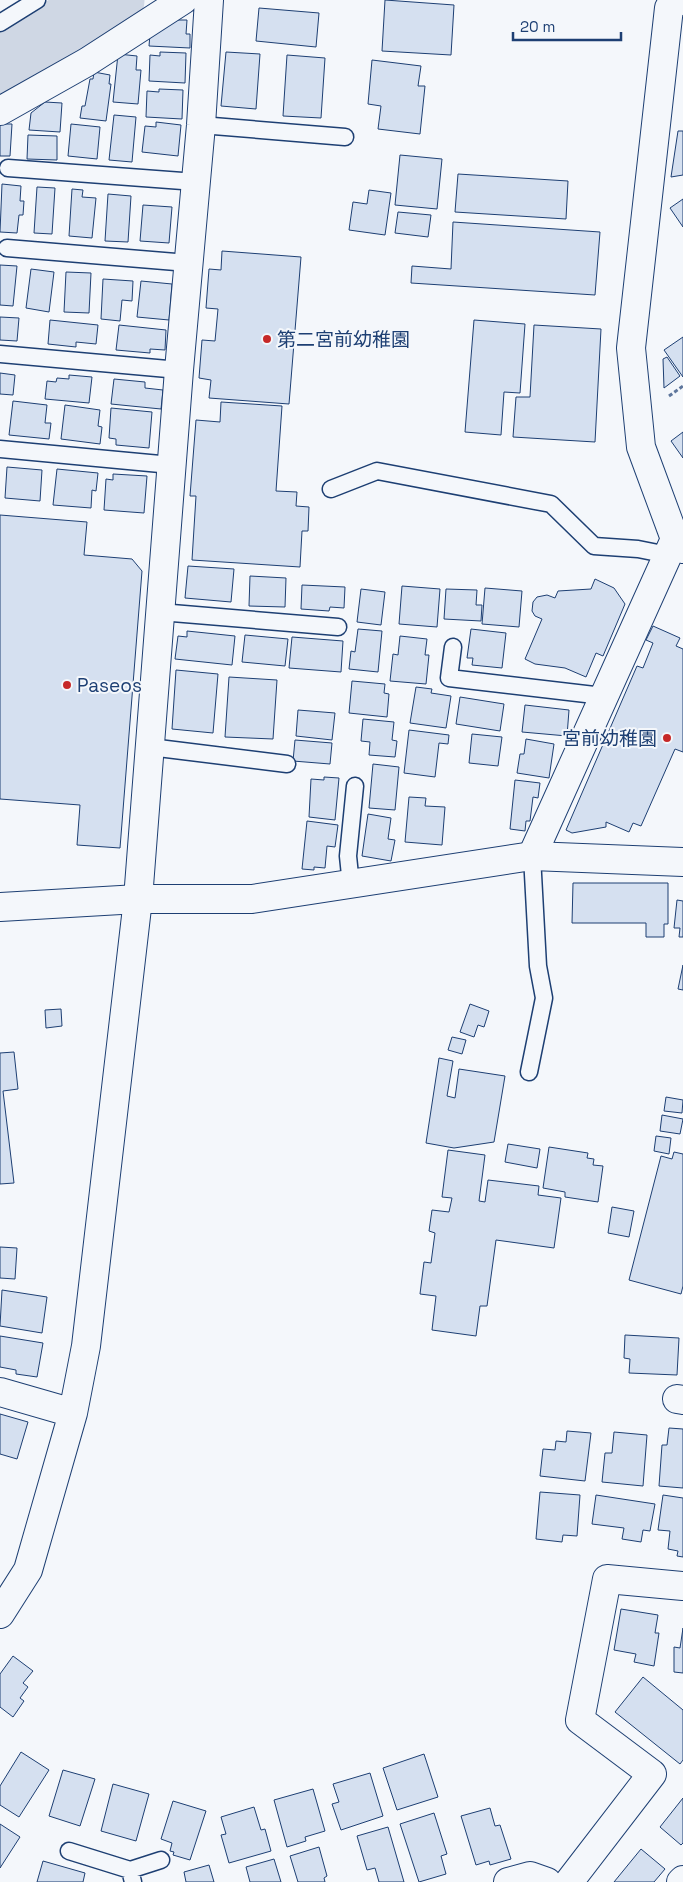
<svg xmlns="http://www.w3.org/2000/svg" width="683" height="1882" viewBox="0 0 683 1882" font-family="'Space Grotesk','Noto Sans JP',sans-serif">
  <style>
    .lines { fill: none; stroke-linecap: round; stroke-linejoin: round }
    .river { stroke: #cfd7e4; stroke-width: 65 }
    .building { fill: #d5e0f0; stroke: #1d3f73 }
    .service-casing { stroke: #1d3f73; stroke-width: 19 }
    .minor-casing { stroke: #1d3f73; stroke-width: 30 }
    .tertiary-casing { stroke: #1d3f73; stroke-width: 30 }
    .path { stroke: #5e769c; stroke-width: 3; stroke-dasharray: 4 2.5; stroke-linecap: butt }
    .service { stroke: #f4f7fb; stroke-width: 16 }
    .minor { stroke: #f4f7fb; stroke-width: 28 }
    .tertiary { stroke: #f4f7fb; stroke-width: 28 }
    .poi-dot { fill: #c62828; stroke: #f4f7fb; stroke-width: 2 }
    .labels { text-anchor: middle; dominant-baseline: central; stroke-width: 4; stroke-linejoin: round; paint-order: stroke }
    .poi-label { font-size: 19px; fill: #1d3f73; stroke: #f4f7fb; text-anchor: start }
  </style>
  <rect width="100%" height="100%" fill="#f4f7fb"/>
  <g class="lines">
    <path class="river" d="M0 67 112 0"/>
  </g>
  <path class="building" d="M385 0 454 5 451 55 382 51Z
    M259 8 319 13 316 47 256 41Z
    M174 20H187L186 34H190V48L149 46 150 34Z
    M160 52 186 53 185 83 149 81 150 55 160 56Z
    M226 52 260 54 256 109 221 106Z
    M118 54 137 56 136 70H141L138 104 113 102Z
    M287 55 325 58 321 118 283 116Z
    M372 60 421 66 418 86H425L420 134 378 129 381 106 368 104Z
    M94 72 110 75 109 84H111L106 121 80 118 82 106H85L90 79H93Z
    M159 89 183 90 182 119 146 117 147 91 159 92Z
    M45 102 62 103 60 132 29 130 31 113Z
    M114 115 136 117 132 162 109 160Z
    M156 122 181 125 178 156 142 152 145 126 156 127Z
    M0 124H12L10 156H0Z
    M71 124 100 127 97 159 68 156Z
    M678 131H683V175L671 177Z
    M28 135 57 136V160L27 159Z
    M400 155 442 159 437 209 395 205Z
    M458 174 568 181 566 219 455 212Z
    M2 184 21 186 20 201H24L23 215H19L17 233 0 232Z
    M37 187 55 188 52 234 34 233Z
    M72 189 83 190 82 197 96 198 92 238 69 236Z
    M369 190 391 193 385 235 349 230 353 202 367 204Z
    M108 194 131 196 128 242 105 241Z
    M683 199V227L670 208Z
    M143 205 172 207 169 243 140 241Z
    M398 212 431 215 428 237 395 233Z
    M453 222 600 232 595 295 411 283 412 266 451 269Z
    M222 251 301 257 289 404 209 398 211 380 199 378 202 340 215 341 218 309 206 308 209 269 221 270Z
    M0 265 17 266 13 306 0 305Z
    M31 269 54 272 49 312 26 308Z
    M66 272 91 273 89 313 64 312Z
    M103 279 133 281 132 301 122 300 120 321 101 319Z
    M141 281 172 284 169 320 137 317Z
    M0 317 19 318 17 341 0 340Z
    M50 320 98 325 96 344 76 342V347L48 344Z
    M474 320 525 324 520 393 504 392 501 435 465 432Z
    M119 325 166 330 165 350 150 349V353L116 350Z
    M534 325 601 329 595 442 513 437 516 397H530Z
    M683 337V377L664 350Z
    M667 357 680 376 664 388 663 359Z
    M0 373 15 375 13 395 0 394Z
    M69 375 92 377 89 403 45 399 47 381 56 382 57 378 69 379Z
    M114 379 145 382V388L163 390 161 409 111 404Z
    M13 401 47 405 45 423H51L49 439 9 435Z
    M221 402 282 406 276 491 297 492 296 506 309 507 308 531H302L300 567 192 560 196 496H190L196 420 220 422Z
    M65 405 100 410 98 426 102 427 100 444 61 439Z
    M111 408 152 412 149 448 116 445V439L109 438Z
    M683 432V458L671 441Z
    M7 467 42 470 40 501 5 498Z
    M57 469 98 473 96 491 92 490 91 508 53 505Z
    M113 474 147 476 144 513 104 510 106 479 113 480Z
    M0 515 87 522 84 555 132 559 142 571 120 848 77 845 80 805 0 799Z
    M188 566 234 569 231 602 185 598Z
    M250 576 286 578 285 607 249 606Z
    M595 579 614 588 625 604 603 656 596 653 586 677 565 668 535 664 525 659 542 619 535 616 532 611 533 602 537 597 547 595 555 598 558 591 591 589Z
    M302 585 345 587 344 608 330 607 329 611 301 609Z
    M402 586 440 589 437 627 399 624Z
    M485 588 522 591 519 627 482 624Z
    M361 589 385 592 381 625 357 622Z
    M446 589 477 590 476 605H482L481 621 444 619Z
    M653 626 680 638 676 646 683 649V752L675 749 641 826 633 823 629 832 606 822V827L572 833 566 830 637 666 643 668 653 643 646 640Z
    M358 629 382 631 378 672 349 669 351 651 355 652Z
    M471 629 506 633 502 668 472 665 473 658H467Z
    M187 631 235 636 232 665 175 659 178 636 187 637Z
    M245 635 288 639 285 666 242 662Z
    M400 636 427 639 425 655H429L426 684 390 681 393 654 398 655Z
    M292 637 343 641 341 672 289 668Z
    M176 670 218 674 213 733 172 729Z
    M229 677 277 680 273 739 225 737Z
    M352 681 385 684 384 693 389 694 387 717 349 713Z
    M416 687 432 689 431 693 451 696 446 728 410 723Z
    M460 697 504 704 500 731 456 724Z
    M525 705 569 710 567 736 522 732Z
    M298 710 335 713 332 740 296 736Z
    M363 719 394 722 392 740 397 741 395 757 369 755 370 742 361 741Z
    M409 730 449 735 448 744 439 743 435 777 404 773Z
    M472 734 502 737 498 766 469 763Z
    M526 739 554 744 549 778 517 773 520 754H524Z
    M295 740 332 743 330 764 293 761Z
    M373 764 399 767 395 810 369 808Z
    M324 777 339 778 335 820 309 817 311 779 324 780Z
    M515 780 540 783 538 798 533 797 530 821H526L525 831 510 829Z
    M409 797 426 798 425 806 445 807 442 845 405 842Z
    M368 814 391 818 388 839 395 840 391 861 362 856Z
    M307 821 338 825 335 847 327 846 325 868 314 867V870L302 869Z
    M573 883H668V924H664V937H646V923H572Z
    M677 900 683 901V937H679L680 928H674Z
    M683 965V990L678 989Z
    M470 1004 489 1011 484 1027 478 1025 474 1037 460 1032Z
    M61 1009 62 1026 46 1028 45 1010Z
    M452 1037 466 1040 462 1054 448 1050Z
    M14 1052 18 1089 3 1091 14 1183 0 1184V1053Z
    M439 1058 453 1061 447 1096 455 1098 459 1069 505 1076 494 1142 454 1148 426 1143Z
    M666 1097 683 1100 682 1113 664 1111Z
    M662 1115 683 1119 680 1134 660 1131Z
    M656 1136 671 1138 669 1154 654 1151Z
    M508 1144 540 1149 537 1168 505 1162Z
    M549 1147 588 1153 587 1158 594 1159 593 1165 603 1166 598 1202 565 1197V1192L543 1188Z
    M448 1150 485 1155 479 1201 485 1202 488 1180 539 1186 538 1195 561 1198 554 1248 496 1240 487 1306H480L476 1336 432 1330 436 1296 420 1294 424 1262 431 1263 435 1233 429 1231 432 1210 449 1212 452 1198 442 1197Z
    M674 1152 683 1154V1286L681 1294 629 1280 661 1156 672 1159Z
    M612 1207 634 1211 629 1237 608 1233Z
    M0 1247 17 1248 15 1279 0 1278Z
    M2 1290 47 1297 42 1333 0 1326Z
    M625 1335 679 1338 677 1375 629 1373 630 1359 624 1358Z
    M0 1336 43 1343 37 1377 16 1374V1370L0 1367Z
    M0 1414 28 1422 17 1459 0 1454Z
    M669 1428 683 1429V1488L659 1486 662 1445H667Z
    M567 1431 591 1433 585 1481 540 1476 543 1449 555 1450 556 1441 566 1442Z
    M614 1432 647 1435 643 1486 602 1482 605 1453H612Z
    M540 1492 580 1495 577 1536 563 1535 562 1542 536 1539Z
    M596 1495 655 1504 650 1531 643 1530 641 1542 622 1539 624 1528 592 1524Z
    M663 1495 683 1498V1557L677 1556 678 1551 668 1549 670 1531 658 1530Z
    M621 1609 658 1615 655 1633H659L654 1666 634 1662 636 1654 614 1650Z
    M683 1628V1673L674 1672V1647L680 1648Z
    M13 1656 33 1671 23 1683 28 1687 20 1698 24 1701 13 1717 0 1707V1674Z
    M643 1677 683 1710V1760L680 1764 615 1712Z
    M21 1752 49 1770 19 1817 0 1805V1786Z
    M424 1754 438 1797 397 1810 383 1768Z
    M63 1770 95 1779 80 1826 49 1816Z
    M370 1773 383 1816 341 1830 332 1804 339 1802 333 1784Z
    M113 1784 149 1794 136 1841 101 1831Z
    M313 1789 325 1831 305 1837 306 1841 287 1847 274 1800Z
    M683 1798V1843L681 1845 660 1827Z
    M173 1801 206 1811 190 1860 173 1855 174 1852 170 1851 172 1843 161 1839Z
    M254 1807 261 1830 265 1829 271 1851 229 1863 221 1835 226 1834 221 1817Z
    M490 1808 495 1826 500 1825 511 1859 490 1865 489 1861 476 1865 461 1816Z
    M434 1813 447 1854 441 1856 446 1874 419 1882 400 1824Z
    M0 1824 20 1837 0 1868Z
    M388 1827 404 1882H379L375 1868 367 1870 357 1836Z
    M319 1847 327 1876 324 1878 325 1882H298L290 1856Z
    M641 1849 665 1869 654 1882H614Z
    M274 1859 281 1882H250L246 1867Z
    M43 1861 85 1873 83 1882H37Z
    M209 1865 214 1882H186L184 1872Z"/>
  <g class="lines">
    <g class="service-casing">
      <path id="service" d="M0 23 37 0
        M201 125 345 137
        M8 168 196 182
        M7 248 188 263
        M0 354 179 370
        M0 449 171 465
        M331 489 377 471 551 504 594 546 638 549 668 555
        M160 612 338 627
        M453 647 449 678 603 696
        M150 747 287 764
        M351 885 348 856 355 786
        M529 1072 544 998 538 966 532 856
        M69 1851 130 1870 133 1882
        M130 1870 161 1860"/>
    </g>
    <g class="minor-casing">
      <path id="minor" d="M679 0 669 8 631 348 641 447 675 539 683 549
        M0 111 87 62 183 0
        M532 856 675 539
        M0 1392 73 1413
        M677 1399 683 1400
        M0 1614 28 1570 73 1413 86 1346 138 899 179 370 201 125 209 0
        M508 1882 530 1876 547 1882
        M569 1882 652 1774 580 1720 607 1579 683 1586
        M681 1882 683 1880"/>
    </g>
    <g class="tertiary-casing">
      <path id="tertiary" d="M0 907 138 899H252L532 856 683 862"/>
    </g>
    <path class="path" d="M669 396 683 386"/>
    <use href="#service" class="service"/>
    <use href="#minor" class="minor"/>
    <use href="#tertiary" class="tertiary"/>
  </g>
  <g class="poi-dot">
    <circle cx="267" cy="339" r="5"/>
    <circle cx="67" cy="685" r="5"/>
    <circle cx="667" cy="738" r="5"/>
  </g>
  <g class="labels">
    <g class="poi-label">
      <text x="277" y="339">第二宮前幼稚園</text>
      <text x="77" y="685">Paseos</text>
      <text x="657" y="738" text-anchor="end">宮前幼稚園</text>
    </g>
  </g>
  <path d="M513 32v8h108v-8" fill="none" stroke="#1d3f73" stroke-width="2.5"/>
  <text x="520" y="32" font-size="15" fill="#1d3f73" stroke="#f4f7fb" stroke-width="4" paint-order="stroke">20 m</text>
</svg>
